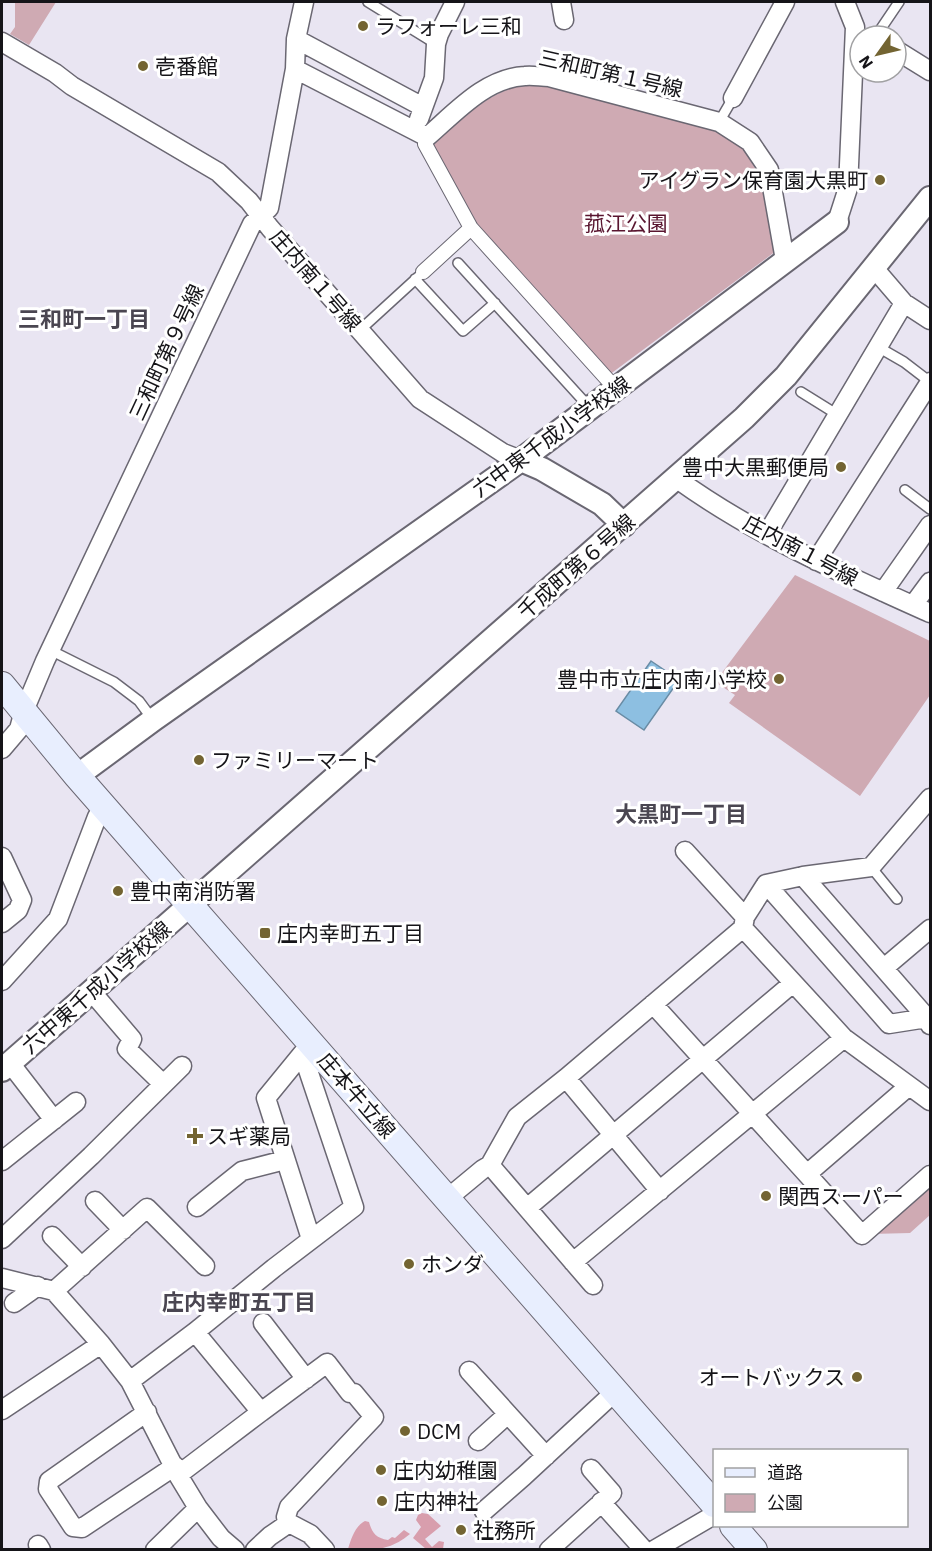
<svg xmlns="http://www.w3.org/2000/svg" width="932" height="1551" viewBox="0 0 932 1551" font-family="'IBM Plex Sans','Noto Sans JP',sans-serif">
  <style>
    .green { fill: #cfaab3 }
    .forest { fill: #d89ead }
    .water { fill: #8dbfe1; stroke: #698ca5; stroke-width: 1.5 }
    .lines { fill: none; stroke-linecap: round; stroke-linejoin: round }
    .service-casing { stroke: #6a6772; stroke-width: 12 }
    .pedestrian-casing { stroke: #6a6772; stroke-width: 16 }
    .minor-casing { stroke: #6a6772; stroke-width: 21 }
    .tertiary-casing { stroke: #6a6772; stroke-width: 26 }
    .secondary-casing { stroke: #6a6772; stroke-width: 28 }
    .service { stroke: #fff; stroke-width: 9 }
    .pedestrian { stroke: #fff; stroke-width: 14 }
    .minor { stroke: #fff; stroke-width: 18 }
    .tertiary { stroke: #fff; stroke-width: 22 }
    .secondary { stroke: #e8eefe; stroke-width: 26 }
    .poi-dot { fill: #736432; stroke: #fff; stroke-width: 2 }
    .labels { text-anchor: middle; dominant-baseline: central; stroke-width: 6; stroke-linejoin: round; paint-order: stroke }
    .poi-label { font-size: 21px; fill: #151418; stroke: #fff; text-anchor: start }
    .street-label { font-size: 21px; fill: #151418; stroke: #fff }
    .park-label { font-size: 21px; fill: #59152f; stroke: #fff }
    .neighbourhood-label { font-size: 22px; font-weight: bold; fill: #4a4651; stroke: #fff }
  </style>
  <rect width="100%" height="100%" fill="#e9e5f2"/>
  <path class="green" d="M15 2H56L29 45 10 34 15 27Z
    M524 84 544 86 713 129 743 148 759 175 776 251 609 375 470 216 431 145C461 120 485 94 524 84Z
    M795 575 930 641V695L860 796 729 703 735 695 715 682Z
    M930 1182V1215L910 1233 871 1234Z"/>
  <path class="forest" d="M422 1513 428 1514 441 1526 425 1539 432 1547 439 1541 444 1542 443 1549H426L413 1538 421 1527 416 1520 418 1515Z
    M365 1521 369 1522C372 1533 376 1538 388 1540L392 1537 395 1538 404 1530 410 1534C389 1551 376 1550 348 1549 351 1539 355 1526 365 1521Z"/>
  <path class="water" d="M651 661 679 680 644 730 616 711Z"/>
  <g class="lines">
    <g class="service-casing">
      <path id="service" d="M368 2 436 44
        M876 36 899 2
        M719 122 733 98
        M458 263 590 408
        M415 279 463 331 495 303
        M360 330 418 277
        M878 347 904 362 930 382
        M801 392 838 415
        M905 490 930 509
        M50 650 114 682 139 701 153 720
        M871 867 897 899"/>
    </g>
    <g class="pedestrian-casing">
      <path id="pedestrian" d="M427 137 425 144 471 228 616 389
        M423 272 471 228"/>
    </g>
    <g class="minor-casing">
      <path id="minor" d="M561 2 564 20
        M296 39 423 107
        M2 42 55 73 72 86 218 172 249 201 270 228 420 399 503 453 521 460
        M896 50 930 71
        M295 69 427 137C455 113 485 78 525 76 533 75 541 77 549 77L719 122 750 142 769 170 785 260
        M733 98 785 2
        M419 119 434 78 436 44 439 34 455 2
        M837 222 848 188 855 27 845 2
        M874 268 904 303 930 320
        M677 479C755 535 843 574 930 613
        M767 534 904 303
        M816 561 930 382
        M883 592 930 525
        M913 605 930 582
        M2 749 19 729 24 711 45 661 252 224 269 208 295 69 296 39 304 2
        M685 851 745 917
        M2 857 22 900 18 910 2 923
        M803 876 927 1018 930 1025
        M766 884 889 1024 927 1018
        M743 928 745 917 766 884 803 876 871 867 930 798
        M884 968 930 929
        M2 981 58 919 97 817 104 805
        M91 991 132 1039 127 1049 163 1084
        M653 1004 862 1235 930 1175
        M10 1063 54 1120
        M566 1078 660 1191
        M2 1161 76 1102
        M490 1165 593 1285
        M807 1174 909 1086
        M448 1198 483 1169 490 1165 517 1117 566 1078 743 928 844 1038 930 1101
        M95 1201 123 1230
        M197 1207 242 1171 285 1160
        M527 1208 793 983
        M52 1236 82 1267
        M2 1239 91 1156 182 1066
        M311 1239 266 1098 302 1054 313 1044
        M573 1262 844 1038
        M2 1278 54 1291 101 1344 130 1381 178 1475 198 1508 221 1538 235 1550
        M54 1291 147 1208 205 1266
        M14 1303 38 1286
        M263 1323 306 1379
        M195 1332 274 1268 354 1207 308 1070 322 1055
        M469 1371 546 1456
        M130 1381 195 1332 261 1412 178 1475
        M2 1410 101 1344
        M147 1412 49 1481 48 1489 73 1527 82 1528 175 1466
        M261 1412 327 1363 350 1393H354L374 1417 289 1507 286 1517 289 1523
        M478 1441 508 1414
        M601 1502 644 1550
        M484 1511 524 1476 617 1390
        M289 1523 310 1534 325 1550
        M38 1545 41 1550
        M155 1550 198 1508
        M255 1550 270 1536 289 1523
        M549 1550 612 1493 591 1469
        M654 1550 714 1515"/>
    </g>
    <g class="tertiary-casing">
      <path id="tertiary" d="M521 460 542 469 602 504 624 525
        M77 776 153 720 521 460 837 222
        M2 1070 744 418 786 376 930 198"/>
    </g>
    <g class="secondary-casing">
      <path id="secondary" d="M2 685 77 776 714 1504
        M733 1526 754 1550"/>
    </g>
    <use href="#service" class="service"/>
    <use href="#pedestrian" class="pedestrian"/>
    <use href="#minor" class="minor"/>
    <use href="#tertiary" class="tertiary"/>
    <use href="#secondary" class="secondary"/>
  </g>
  <g class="poi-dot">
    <circle cx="363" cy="26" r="6"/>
    <circle cx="143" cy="66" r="6"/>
    <circle cx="880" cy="180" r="6"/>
    <circle cx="841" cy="467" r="6"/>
    <circle cx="779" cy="679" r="6"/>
    <circle cx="199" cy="760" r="6"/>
    <circle cx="118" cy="891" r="6"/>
    <rect x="259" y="927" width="12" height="12" rx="3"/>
    <path d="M192 1127h6v6h6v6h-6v6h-6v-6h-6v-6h6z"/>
    <circle cx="766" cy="1196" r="6"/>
    <circle cx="409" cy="1264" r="6"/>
    <circle cx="857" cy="1377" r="6"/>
    <circle cx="405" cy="1431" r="6"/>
    <circle cx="381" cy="1470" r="6"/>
    <circle cx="382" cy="1501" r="6"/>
    <circle cx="461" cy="1530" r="6"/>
  </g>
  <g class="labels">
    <g class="poi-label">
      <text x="375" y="26">ラフォーレ三和</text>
      <text x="155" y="66">壱番館</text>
      <text x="868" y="180" text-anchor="end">アイグラン保育園大黒町</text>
      <text x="829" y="467" text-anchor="end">豊中大黒郵便局</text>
      <text x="767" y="679" text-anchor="end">豊中市立庄内南小学校</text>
      <text x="211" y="760">ファミリーマート</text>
      <text x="130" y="891">豊中南消防署</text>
      <text x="277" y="933">庄内幸町五丁目</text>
      <text x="207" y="1136">スギ薬局</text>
      <text x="778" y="1196">関西スーパー</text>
      <text x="421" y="1264">ホンダ</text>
      <text x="845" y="1377" text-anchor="end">オートバックス</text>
      <text x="417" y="1431">DCM</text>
      <text x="393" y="1470">庄内幼稚園</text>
      <text x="394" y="1501">庄内神社</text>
      <text x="473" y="1530">社務所</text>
    </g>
    <g class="street-label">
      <text transform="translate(611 73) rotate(13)">三和町第１号線</text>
      <text transform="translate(316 280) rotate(49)">庄内南１号線</text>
      <text transform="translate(166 352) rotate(-65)">三和町第９号線</text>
      <text transform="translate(551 436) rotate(-36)">六中東千成小学校線</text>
      <text transform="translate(801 550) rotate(28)">庄内南１号線</text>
      <text transform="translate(576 566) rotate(-41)">千成町第６号線</text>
      <text transform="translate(96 987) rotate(-41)">六中東千成小学校線</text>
      <text transform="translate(357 1095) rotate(49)">庄本牛立線</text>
    </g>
    <g class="park-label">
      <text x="626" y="223">菰江公園</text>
    </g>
    <g class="neighbourhood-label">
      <text x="84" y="318">三和町一丁目</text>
      <text x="681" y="813">大黒町一丁目</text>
      <text x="239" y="1301">庄内幸町五丁目</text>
    </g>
  </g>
  <rect width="932" height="1551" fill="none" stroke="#151418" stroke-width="6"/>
  <rect x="713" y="1449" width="195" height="78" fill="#ffffff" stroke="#a1a1a3" stroke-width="1.5"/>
  <rect x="725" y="1468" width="30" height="9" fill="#e8eefe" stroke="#a1a1a3" stroke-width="1.5"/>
  <text x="767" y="1479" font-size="18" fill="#151418">道路</text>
  <rect x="725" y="1494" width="30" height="18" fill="#cfaab3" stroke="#a1a1a3" stroke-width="1.5"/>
  <text x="767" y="1509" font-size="18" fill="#151418">公園</text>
  <g transform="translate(878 54) rotate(236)"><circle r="28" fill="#ffffff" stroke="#a1a1a3" stroke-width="1.5"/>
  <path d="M0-4.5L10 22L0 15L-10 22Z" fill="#736432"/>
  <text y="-9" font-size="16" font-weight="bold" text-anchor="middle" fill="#151418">N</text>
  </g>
</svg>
